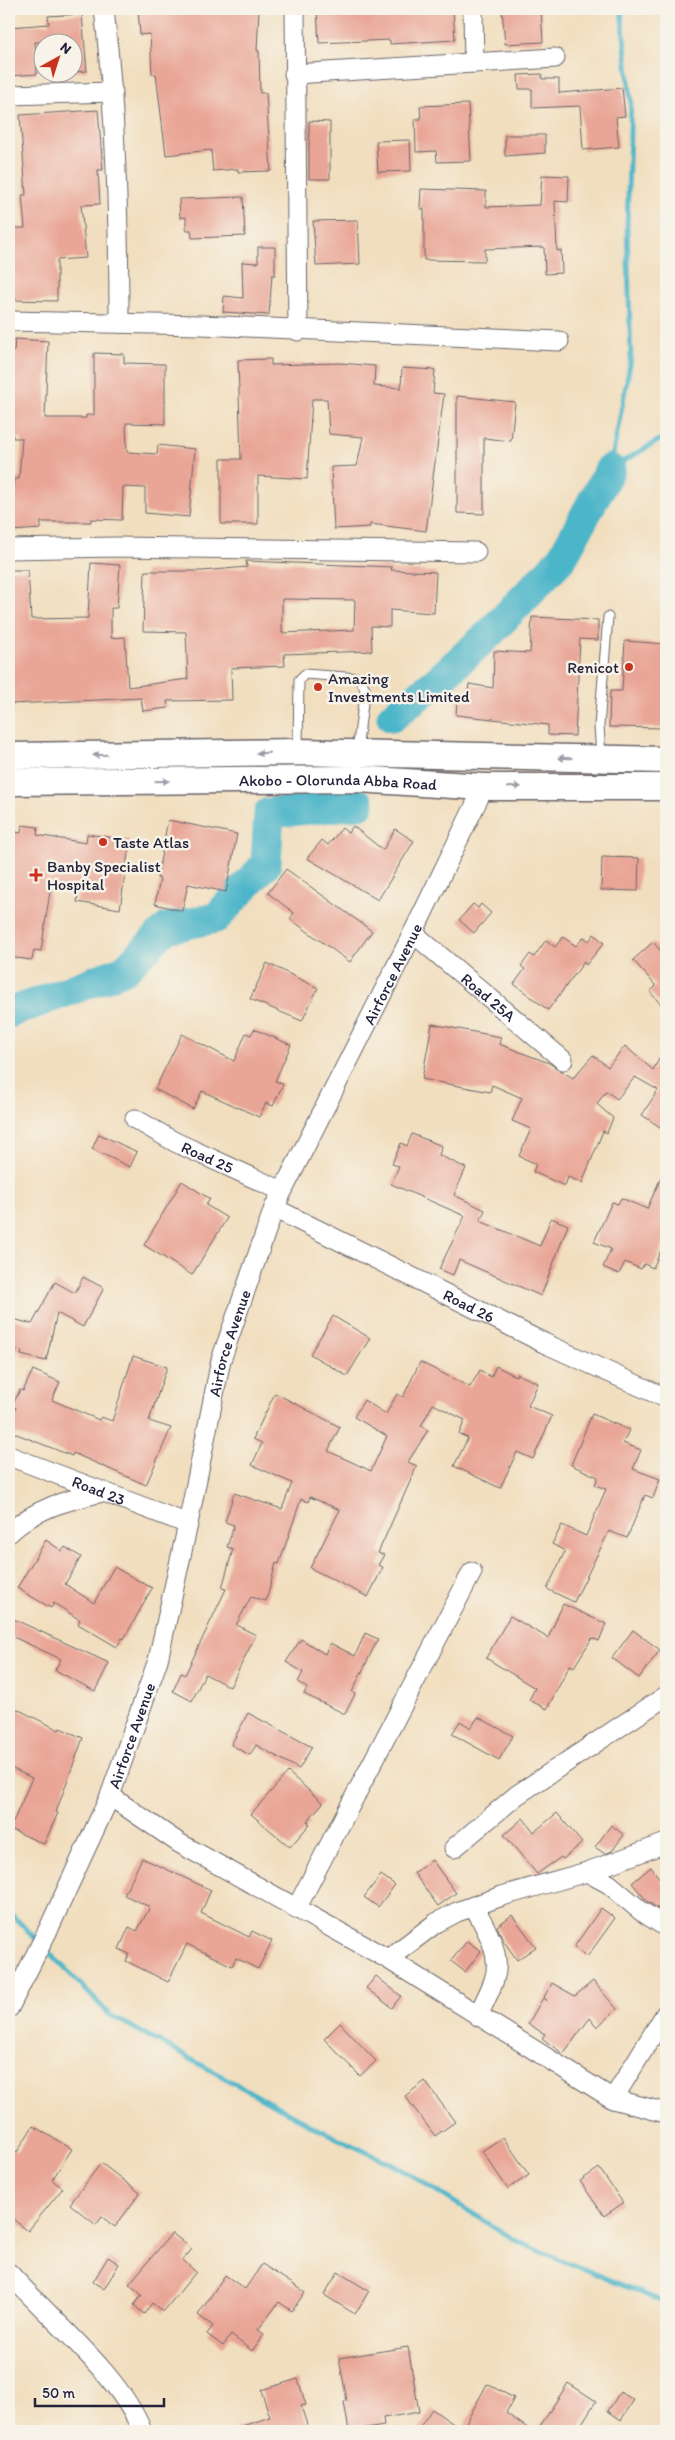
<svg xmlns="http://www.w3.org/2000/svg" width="675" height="2440" viewBox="0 0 675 2440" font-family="Itim,sans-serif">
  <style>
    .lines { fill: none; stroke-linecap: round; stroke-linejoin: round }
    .stream { stroke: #4bb5c9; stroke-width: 5 }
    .river { stroke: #4bb5c9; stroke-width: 31 }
    .building { fill: #e9a696; fill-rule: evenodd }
    .lane-casing { stroke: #6a6469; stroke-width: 11 }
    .street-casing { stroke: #6a6469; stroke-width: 21 }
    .secondary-casing { stroke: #6a6469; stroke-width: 29 }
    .lane { stroke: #fff; stroke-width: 9 }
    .street { stroke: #fff; stroke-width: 19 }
    .secondary { stroke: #fff; stroke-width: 26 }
    .oneway { fill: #9c9ca7 }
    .poi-dot { fill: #c8321e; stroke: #f7f3e8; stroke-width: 2 }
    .labels { text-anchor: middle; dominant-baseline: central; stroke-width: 5; stroke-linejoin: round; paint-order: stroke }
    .poi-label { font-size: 16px; fill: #22223b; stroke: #f7f3e8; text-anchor: start }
    .street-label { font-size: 16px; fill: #22223b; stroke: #f7f3e8 }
  </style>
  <rect width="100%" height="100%" fill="#f7f3e8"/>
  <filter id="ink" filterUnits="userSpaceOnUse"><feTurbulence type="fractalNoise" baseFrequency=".02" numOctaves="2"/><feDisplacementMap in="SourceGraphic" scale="10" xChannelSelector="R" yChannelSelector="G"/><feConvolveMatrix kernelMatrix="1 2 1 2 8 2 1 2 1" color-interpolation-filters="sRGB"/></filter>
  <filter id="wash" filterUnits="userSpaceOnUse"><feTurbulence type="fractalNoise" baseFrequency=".0096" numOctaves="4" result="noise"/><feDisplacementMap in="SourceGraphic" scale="20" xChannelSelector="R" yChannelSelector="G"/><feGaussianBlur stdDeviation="1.12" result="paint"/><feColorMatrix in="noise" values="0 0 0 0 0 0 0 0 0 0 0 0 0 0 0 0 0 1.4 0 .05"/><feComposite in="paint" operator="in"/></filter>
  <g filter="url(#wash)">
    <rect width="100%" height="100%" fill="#f1debe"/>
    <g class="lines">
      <path class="stream" d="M610 469 631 359 627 227 631 101 621 9
        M610 469 666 436
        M9 1912 38 1941
        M44 1947 110 2015 318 2129 398 2167 520 2243 666 2303"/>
      <path class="river" d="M392 717 437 681 490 633 562 558 610 469
        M9 1013 124 970 167 928 216 918 266 864 269 813 359 804"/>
    </g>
    <g id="blocks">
      <path class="building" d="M138 9H259L257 51H259L260 93H266L271 171 238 172V169L213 171 211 150 166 155 156 74H152L150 34 140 35Z
        M395 9H453L455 40 390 44V40L319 43 317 10Z
        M502 9H541L543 42 505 44Z
        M82 14 87 71 72 72V42H35L37 74 9 76V27L49 24 48 16Z
        M542 74V79H559V93L622 88 625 116 616 117 619 147 583 150 580 106 532 108V89H519L518 75Z
        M468 104 471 161 437 162 436 151 416 152 415 119H421L420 106Z
        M98 110 103 170H98L100 204 81 205 86 258 57 260V301L9 300V228H25L22 195H26L20 115Z
        M309 121 330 122V179H309Z
        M505 135H545V153L505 156Z
        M410 140 411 171 378 172 376 141Z
        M542 175 569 176 568 202 555 201 557 251 561 250 562 273 545 274 544 247 485 249V261L424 260V209H420L421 189 486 191V207L540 205Z
        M243 197 245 236 192 238 191 230H186V217L180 218 179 199Z
        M358 220 360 264 316 266 313 221Z
        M258 247H275V275H272L269 315 223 312 224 296 243 298 242 262 258 263Z
        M15 339 48 341 45 418H86V415H94V353L124 354V363L165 364V424L126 423 127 452 157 454 158 445 195 449 189 517 145 513V488L123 487 122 520 91 519V522H41V529L11 531 9 494 12 493 14 479H19L22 438H13V435H9V351H14Z
        M271 359V365L340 363 375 366 374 386 401 388 402 368 435 370 433 393 444 394 426 531 370 524V527L334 529 331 467 357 466 363 437 329 434 327 399H312L307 479 258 476V524H221V459H241L238 360Z
        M457 396 515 402 511 441 484 438V514L457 513Z
        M246 561 392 567 391 570 436 572 434 613 390 610V627L371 626 372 651 284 654 285 666 231 668 232 700 167 701 168 708 143 711 141 698 11 704 9 697V570H28L31 619 88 618 91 563 120 565 117 608H111V638L125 637 128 687 188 679 186 632 143 631 145 571H202L247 567ZM282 599 355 600 354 630 282 633Z
        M532 617 598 620V640L580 639 575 736 548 735V725L456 715 457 700 467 701 469 684 493 688 494 651 530 653Z
        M625 641 666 644V728L609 727 610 691H622Z
        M168 820 237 834 226 892 188 884 182 911 155 904 160 879 157 878Z
        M22 825 38 827 37 835 86 843 87 834 130 840 120 909 77 902 79 890 51 885 41 951 34 950 32 960 9 957V831L21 833Z
        M353 826 383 850 395 829 414 841 378 900 307 858 322 840 328 845 342 828 348 833Z
        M602 857 639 858 638 891 601 890Z
        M286 869 372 931 350 962 290 919 294 913 268 893Z
        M473 904 478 908 481 904 491 913 474 933 459 920Z
        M594 934 604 943 586 965 584 962 548 1010 514 984 525 969 521 966 530 954 534 957 546 940 555 947 563 937 576 946 584 937 589 941Z
        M653 942 666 957V1010L650 992 656 986 633 960Z
        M267 963 318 988 302 1021 250 999Z
        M432 1024 501 1037 499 1044 549 1063 573 1078 593 1055 608 1067 625 1046 653 1070 666 1047V1131L642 1115 658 1090 635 1077 617 1099 606 1091 597 1104 613 1118 607 1133 603 1131 582 1183 568 1177 565 1186 533 1172 536 1164 519 1156 531 1129 512 1121 522 1098 492 1085 490 1092 422 1079Z
        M254 1029 291 1045 275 1081 283 1084 273 1106 266 1103 259 1117 202 1091 193 1109 155 1089 182 1034 234 1061 246 1033 251 1035Z
        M99 1134 137 1152 130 1167 92 1149Z
        M412 1134 442 1146 439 1155 466 1168 454 1195 485 1210 480 1221 540 1246 551 1218 568 1225 541 1296 459 1260 453 1275 439 1269 465 1216 391 1184 399 1166 392 1164 401 1143 407 1146Z
        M666 1166V1239L653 1268 644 1264 641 1269 625 1262 619 1274 603 1267 611 1249 594 1242 612 1202 618 1204 621 1198 647 1209Z
        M182 1181 210 1199 206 1205 227 1218 192 1275 144 1245Z
        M83 1277 104 1288 83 1327 57 1313 46 1361 21 1355 22 1351 9 1348V1318L32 1324 55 1282 75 1293Z
        M333 1316 370 1338 347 1376 310 1354Z
        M133 1356 167 1367 149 1421 171 1428 146 1485 73 1453 72 1456 9 1431V1424L16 1408 12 1406 20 1390 23 1391 33 1370 60 1382 52 1400 99 1420 101 1417 112 1421Z
        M420 1362 470 1387 480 1370 491 1377 496 1366 516 1376 517 1374 538 1383 528 1406 552 1416 533 1459 517 1452 500 1488 454 1466 468 1438 459 1434 465 1420 433 1404 421 1426 428 1430 408 1462 417 1466 378 1553 384 1555 378 1565 383 1567 368 1597 310 1568 340 1510 310 1497 308 1502 301 1499 279 1564 276 1563 266 1601 251 1597 236 1625 256 1635 230 1687 205 1674 192 1701 173 1691 181 1673 185 1675 226 1589 222 1588 233 1549 227 1547 234 1525 225 1522 234 1493 282 1509 292 1483 252 1465 262 1443 253 1439 275 1393 340 1427 328 1451 371 1471 387 1436 354 1417 364 1400 386 1414 397 1394 403 1397Z
        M592 1414 629 1430 623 1443 641 1450 633 1469 660 1479 653 1498 645 1495 627 1538 609 1531 574 1602 547 1589 565 1551 552 1544 562 1525 586 1536 606 1489 595 1485 598 1477 571 1465Z
        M46 1540 62 1551 65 1547 81 1557 65 1584 94 1603 114 1567 152 1588 124 1639 122 1638 117 1647 78 1624 80 1620 54 1603 51 1608 17 1588Z
        M563 1604 606 1624 599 1641 592 1638 574 1667 570 1665 547 1709 529 1700 535 1688 486 1658 510 1616 548 1638Z
        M9 1617 109 1663 95 1691 55 1670 61 1659 9 1635Z
        M633 1630 660 1650 639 1678 612 1658Z
        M365 1633 378 1639 352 1692 355 1694 345 1714 304 1694 307 1688 298 1682 303 1672 286 1662 301 1639 325 1654 330 1643 355 1656Z
        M9 1705 59 1730 60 1728 83 1738 56 1812 58 1813 44 1844 10 1829 32 1778 9 1767Z
        M248 1713 312 1747 299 1769 256 1745 250 1755 231 1745Z
        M478 1717 513 1736 499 1760 452 1734 460 1721 471 1728Z
        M288 1772 323 1803 307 1821 310 1824 290 1847 251 1814Z
        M557 1813 582 1843 563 1859 561 1857 537 1874 504 1835 523 1818 534 1832Z
        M611 1825 624 1835 612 1851 605 1854 595 1847Z
        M142 1858 211 1890 201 1913 249 1937 252 1931 272 1941 258 1969 236 1958 232 1966 187 1944 168 1982 126 1961 129 1954 119 1949 129 1927 137 1931 150 1907 124 1895Z
        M432 1860 456 1893 438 1906 414 1873Z
        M651 1867 666 1887V1909L663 1912 647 1901 632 1883Z
        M381 1875 395 1885 378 1907 364 1897Z
        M601 1908 615 1918 587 1957 574 1947Z
        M512 1915 536 1947 517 1960 503 1940 497 1926Z
        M467 1941 481 1951 465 1972 451 1961Z
        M376 1976 401 1996 392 2008 366 1988Z
        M593 1981 617 2009 597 2027 590 2018 563 2054 542 2038 545 2034 528 2024 543 1998 547 2001 544 1997 552 1983 575 1996Z
        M340 2023 376 2061 360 2076 324 2039Z
        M425 2081 455 2122 435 2136 405 2096Z
        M33 2126 72 2149 52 2180 63 2188 28 2231 9 2216V2146L17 2152Z
        M503 2137 529 2175 508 2189 482 2151Z
        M101 2163 140 2193 115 2227 102 2217 96 2225 70 2204Z
        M599 2168 623 2203 604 2216 580 2181Z
        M172 2233 192 2249 183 2260 196 2272 163 2312 152 2303 144 2314 134 2305 142 2295 129 2284Z
        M108 2257 119 2264 104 2289 93 2282Z
        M262 2264 305 2292 292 2311 279 2302 258 2330 264 2334 252 2351 231 2335 223 2346 207 2334 213 2326 198 2315 225 2275 245 2289Z
        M338 2272 369 2291 355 2314 324 2295Z
        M408 2347 419 2412 383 2418 384 2425 349 2431 344 2402 347 2401 339 2358Z
        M298 2379 306 2405 301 2406 309 2431H236V2428L270 2417 261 2390Z
        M568 2383 596 2401 577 2431H537Z
        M487 2384 514 2398 506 2413 532 2431H417L432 2409 462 2430Z
        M620 2392 634 2400 621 2420 608 2411Z"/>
    </g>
  </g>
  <g filter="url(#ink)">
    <use href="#blocks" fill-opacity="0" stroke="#6a6469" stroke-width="1"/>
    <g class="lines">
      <g class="lane-casing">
        <path id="lane" d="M298 749 299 680 305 674 359 678 365 688 357 751
          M601 756 599 726 608 617"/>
      </g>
      <g class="street-casing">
        <g id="street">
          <path d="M104 9C116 114 119 217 119 323"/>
          <path d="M295 9 298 331"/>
          <path d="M473 9 474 63"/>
          <path d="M294 74 555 58"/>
          <path d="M9 95 113 92"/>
          <path d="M9 321 201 325 559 341"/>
          <path d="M9 549 115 547 476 552"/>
          <path id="s1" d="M413 933 563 1060"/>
          <path id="s2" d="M135 1119 175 1142 282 1191"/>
          <path id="s3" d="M274 1208 544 1343 666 1398"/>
          <path id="s4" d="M9 1456 188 1524"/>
          <path d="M9 1533C37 1507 66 1501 102 1492"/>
          <path d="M110 1796 179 1843 388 1959 613 2099 666 2113"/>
          <path d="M454 1848 517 1795 666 1696"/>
          <path d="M587 1872 609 1884 641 1911 666 1927"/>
          <path d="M474 1906C485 1928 503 1954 494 1980 490 1992 483 2004 478 2016"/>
          <path d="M296 1909 472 1572"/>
          <path d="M388 1959 436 1923 457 1912 502 1896 587 1872 666 1843"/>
          <path id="s5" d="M9 2008 49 1928 110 1796 158 1660 188 1524 221 1360 274 1208 413 933 484 787"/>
          <path d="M613 2099 666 2013"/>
          <path d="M9 2273C50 2319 120 2375 142 2431"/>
        </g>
      </g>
      <g class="secondary-casing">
        <g id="secondary">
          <path d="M9 756 298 752 666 760"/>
          <path id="s6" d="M9 782 358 779 484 787H666"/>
        </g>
      </g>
      <use href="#lane" class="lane"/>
      <use href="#street" class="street"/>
      <use href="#secondary" class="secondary"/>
    </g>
    <defs><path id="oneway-solid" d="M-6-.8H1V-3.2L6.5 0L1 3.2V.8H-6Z" transform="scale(1.25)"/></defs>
    <g class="oneway">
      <use href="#oneway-solid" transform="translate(263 753) rotate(179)"/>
      <use href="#oneway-solid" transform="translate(100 755) rotate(179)"/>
      <use href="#oneway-solid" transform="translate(565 758) rotate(-179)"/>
      <use href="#oneway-solid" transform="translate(162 781) rotate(-1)"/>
      <use href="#oneway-solid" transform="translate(514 787) rotate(-1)"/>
    </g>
  </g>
  <g class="poi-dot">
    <circle cx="629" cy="667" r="5"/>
    <circle cx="318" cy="687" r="5"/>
    <circle cx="103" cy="842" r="5"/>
    <path d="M33.5 867.5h5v5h5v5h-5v5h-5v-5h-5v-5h5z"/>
  </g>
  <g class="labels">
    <g class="poi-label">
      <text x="619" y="667" text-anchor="end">Renicot</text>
      <text x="328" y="678">Amazing<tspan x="328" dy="18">Investments Limited</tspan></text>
      <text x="113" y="842">Taste Atlas</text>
      <text x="47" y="866">Banby Specialist<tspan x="47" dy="18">Hospital</tspan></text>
    </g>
    <g class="street-label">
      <text stroke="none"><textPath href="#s6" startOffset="329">Akobo - Olorunda Abba Road</textPath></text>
      <text stroke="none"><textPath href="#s5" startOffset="1109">Airforce Avenue</textPath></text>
      <text stroke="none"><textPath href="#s1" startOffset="99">Road 25A</textPath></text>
      <text stroke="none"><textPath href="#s2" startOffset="82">Road 25</textPath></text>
      <text stroke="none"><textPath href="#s3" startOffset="218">Road 26</textPath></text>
      <text stroke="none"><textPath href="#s5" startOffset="704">Airforce Avenue</textPath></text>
      <text stroke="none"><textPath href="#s4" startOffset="96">Road 23</textPath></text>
      <text stroke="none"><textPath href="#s5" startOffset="299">Airforce Avenue</textPath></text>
    </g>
  </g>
  <rect width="675" height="2440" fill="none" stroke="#f7f3e8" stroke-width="30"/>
  <g transform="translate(58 58) rotate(39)"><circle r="24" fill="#f7f3e8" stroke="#a29fa3"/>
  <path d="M0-4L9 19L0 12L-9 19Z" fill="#c8321e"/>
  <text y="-8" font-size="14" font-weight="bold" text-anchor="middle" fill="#22223b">N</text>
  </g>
  <path d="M35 2398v8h129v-8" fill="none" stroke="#22223b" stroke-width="2.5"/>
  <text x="42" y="2398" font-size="15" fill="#22223b" stroke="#f7f3e8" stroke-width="4" paint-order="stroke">50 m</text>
</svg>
